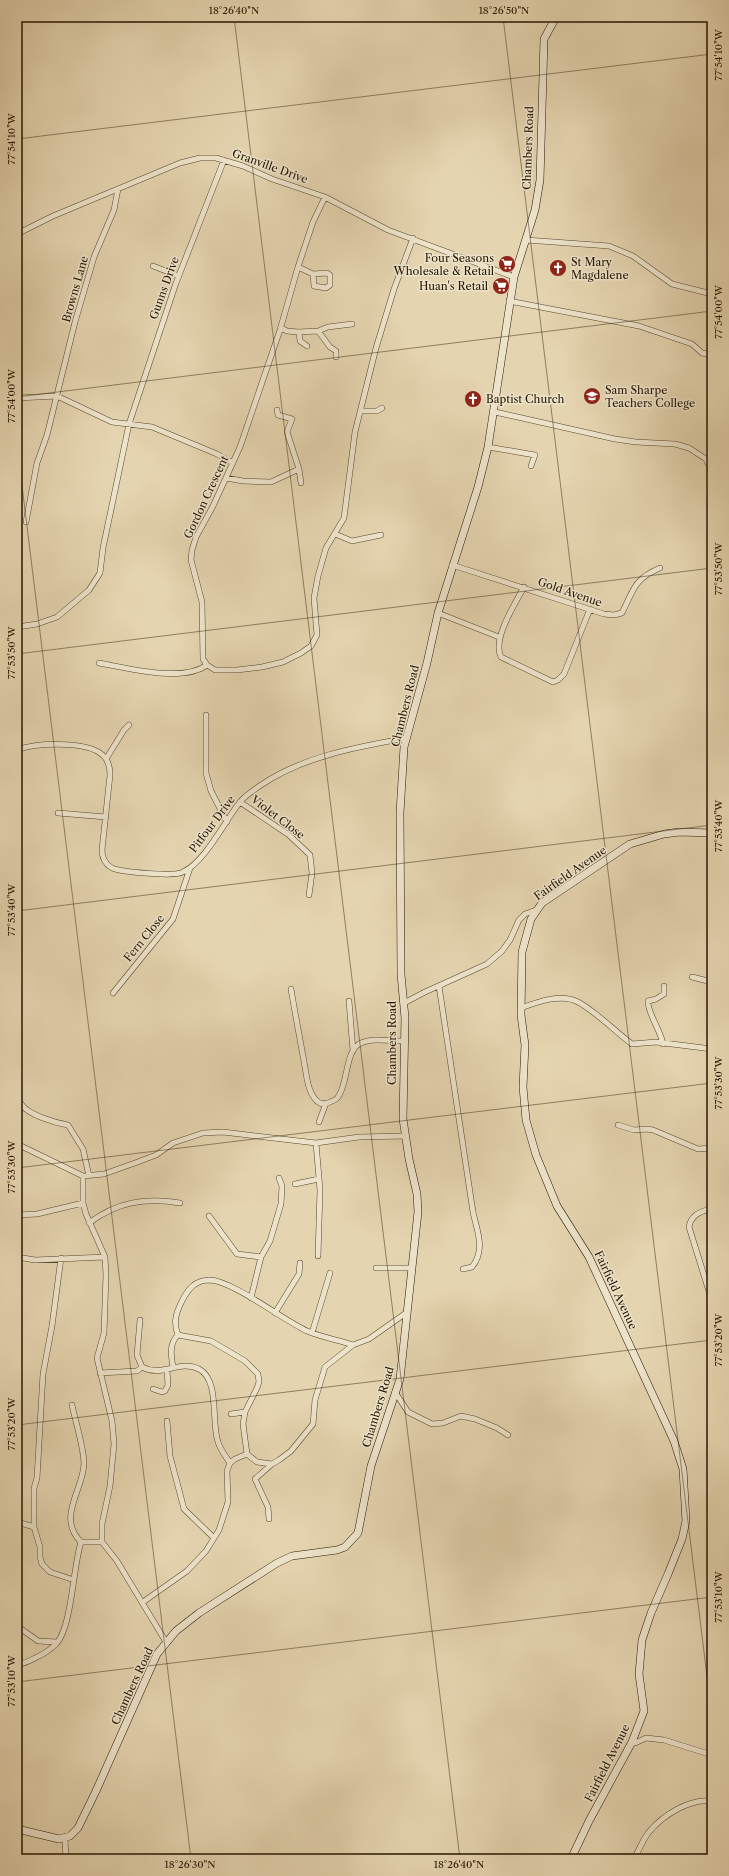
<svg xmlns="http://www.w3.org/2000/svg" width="729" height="1876" viewBox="0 0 729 1876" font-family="'Libre Caslon Text',serif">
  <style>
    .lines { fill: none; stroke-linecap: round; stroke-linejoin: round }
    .street-casing { stroke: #56462c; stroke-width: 6 }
    .secondary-casing { stroke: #261601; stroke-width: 8 }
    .street { stroke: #ede3cb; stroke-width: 5 }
    .secondary { stroke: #ede3cb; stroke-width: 7 }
    .ticks { fill: none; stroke: #261601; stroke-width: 1; stroke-opacity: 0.45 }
    .labels { text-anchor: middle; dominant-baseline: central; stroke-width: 3; stroke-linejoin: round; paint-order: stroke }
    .street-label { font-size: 11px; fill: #261601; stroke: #ede3cb }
    .poi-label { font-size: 11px; fill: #261601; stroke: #ede3cb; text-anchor: start }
    .neatline { fill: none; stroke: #261601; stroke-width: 1.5 }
    .ticks-label { font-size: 10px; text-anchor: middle; fill: #261601 }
  </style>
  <rect width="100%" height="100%" fill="#e4d4af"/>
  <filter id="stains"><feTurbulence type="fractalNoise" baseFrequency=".005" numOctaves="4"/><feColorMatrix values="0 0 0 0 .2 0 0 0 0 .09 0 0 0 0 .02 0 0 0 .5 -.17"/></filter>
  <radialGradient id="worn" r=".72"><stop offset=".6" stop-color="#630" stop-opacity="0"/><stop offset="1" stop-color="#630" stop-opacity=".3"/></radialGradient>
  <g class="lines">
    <g class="street-casing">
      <path id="street" d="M325 197 313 222 298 267 280 330 240 447 213 506 196 537 192 550 191 560 202 602 203 659 207 665 215 670H237L262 667 283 662 301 653 311 646 317 635 314 598 318 576 326 548 344 518 355 432 376 348 394 289 413 238
        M17 234 53 216 180 163 200 158H216L243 166 272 179 325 197 388 230 514 277
        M526 240 609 246 633 256 672 284 712 294
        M153 266 179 276
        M298 267 313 274 314 286 326 288 330 285V275L327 273 313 274
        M509 301 639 326 692 344 702 353 712 355
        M281 328 287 331 299 332 300 341 307 346
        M318 331 328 327 352 324
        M299 332 318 331 330 347 336 351V357
        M17 398 57 396 112 422 152 427 217 454 233 463
        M360 411H377L382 408
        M495 412 615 439 636 442 675 444 689 448 706 459 712 472
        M488 447 535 455 531 466
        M299 469 301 483
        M226 478 243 481 271 482 299 469 287 432 292 419 278 415 277 410
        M26 522 37 463 47 435 75 322 94 257 114 210 118 189
        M335 534 352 541 381 535
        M452 565 604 614 614 615 622 613C634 589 634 579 660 568
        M524 587C515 604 492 639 501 657L553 682 558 680 564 674 590 609
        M438 613 499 637
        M17 627 37 624 57 617 89 590 100 573 103 548 129 424 176 283 224 160
        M99 663C127 668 182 683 207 665
        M206 715V773L211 791 227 822
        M17 750C36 743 83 741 100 753 108 758 110 766 110 775L102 850C102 858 105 864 112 868 121 872 175 877 183 872 205 862 225 821 240 802 246 795 254 790 261 785 304 756 357 747 407 738
        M106 759 124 730 129 725
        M240 802 289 835 310 855 312 873 309 895
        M58 813 106 817
        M692 977 712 982
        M439 986 473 1212C477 1231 486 1249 472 1267L463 1269
        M291 989C296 1019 302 1049 307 1079 309 1090 316 1110 330 1102 333 1101 337 1099 338 1097 348 1084 345 1053 359 1044 371 1037 391 1041 404 1041
        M113 993 173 919 190 868
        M349 1001 353 1051
        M404 1003 425 992 487 964 502 951 510 940 519 920 525 914 536 910
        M521 1008C537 1002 561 993 578 1002 594 1010 617 1033 632 1044L656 1042 712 1049
        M663 1044C661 1031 647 1012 648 1001L656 999 664 994V986
        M17 1095C18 1098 19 1101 21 1104 28 1115 56 1123 68 1125L83 1149 89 1176
        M319 1122 326 1103
        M618 1125 634 1130 647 1129 653 1130 698 1149 712 1148
        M316 1143 320 1190 318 1256
        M17 1144 83 1176 104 1174 135 1163 156 1155 173 1143 203 1133 223 1132 316 1143 359 1137 405 1136
        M83 1176V1203L86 1214 105 1257 106 1275 104 1333 97 1358 112 1421 114 1444 110 1486 102 1524V1542L117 1561 166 1642
        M295 1184 319 1179
        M712 1208C701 1212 691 1214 689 1227L712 1301
        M17 1215 37 1214 83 1203
        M209 1216 237 1254 261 1257
        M89 1223C117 1202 146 1197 180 1203
        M17 1257 35 1260 105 1257
        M61 1258 52 1326 43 1374 37 1478 34 1488V1527L40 1547V1557L42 1564 50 1572 74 1580
        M376 1268H412
        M251 1298 261 1257 270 1241 281 1204 282 1186 279 1178
        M275 1313 299 1274 300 1263
        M140 1320 137 1355 142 1367C163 1378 179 1359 199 1369 220 1380 211 1422 218 1442 220 1449 226 1457 230 1463
        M312 1333 330 1273
        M353 1345C338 1340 321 1337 307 1331 283 1320 233 1281 210 1280 195 1280 188 1289 182 1301 176 1313 173 1322 178 1335L211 1341 245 1361 258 1374 259 1382 257 1388 245 1412 243 1424 247 1454 257 1462 272 1464 279 1460 291 1451 313 1424 315 1400 325 1367 353 1345 369 1339 406 1313
        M173 1367C171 1356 169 1343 178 1335
        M100 1373 137 1371 142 1367
        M153 1389 162 1392 165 1391 168 1385 167 1371
        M395 1392 408 1412 432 1424 443 1423 461 1416 475 1419 497 1428 508 1435
        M72 1405C76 1424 83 1444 84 1463 84 1489 56 1517 81 1542H102
        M231 1414 245 1412
        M167 1421 170 1456 184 1509 214 1538
        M269 1519 268 1507 255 1479 272 1464
        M17 1522 34 1527
        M143 1602 187 1571 206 1551 219 1530 228 1502 227 1471 230 1463 235 1459 247 1454
        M17 1626 38 1641 57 1642
        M17 1664C23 1665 31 1660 37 1657 44 1654 51 1649 57 1643 72 1625 73 1567 81 1542
        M632 1742 635 1743 646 1738 664 1740 712 1755
        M65 1839 66 1859
        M634 1859C639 1850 643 1839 649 1832 663 1815 690 1798 712 1801"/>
    </g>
    <g class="secondary-casing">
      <path id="secondary" d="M17 1829 59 1839 70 1836 78 1828 96 1791 157 1654 176 1631 199 1613 277 1563 292 1556 337 1550 345 1547 358 1533 371 1466 400 1379 418 1212 417 1194 409 1159 403 1119 405 1018 401 974 400 813 404 747 427 663 438 613 478 487 488 447 514 277 535 210 540 180 544 39 556 17
        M571 1859 589 1821 632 1742 644 1711 639 1674 642 1640 651 1613 668 1574 682 1539 686 1521 683 1469 674 1441 589 1257 557 1206 536 1155 526 1120 523 1087 525 1045 521 1015 522 952 531 919 542 903 630 844 664 834 679 832 712 833"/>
    </g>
    <use href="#street" class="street"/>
    <use href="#secondary" class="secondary"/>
  </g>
  <path class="ticks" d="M234 17 460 1859M503 17 712 1717M17 139 712 54M17 397 712 311M17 445 191 1859M17 654 712 568M17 911 712 825M17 1168 712 1083M17 1425 712 1340M17 1682 712 1597M670 1859 712 1854"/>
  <defs>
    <g id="supermarket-disc" transform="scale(0.9)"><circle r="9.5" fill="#8f2418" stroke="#ede3cb"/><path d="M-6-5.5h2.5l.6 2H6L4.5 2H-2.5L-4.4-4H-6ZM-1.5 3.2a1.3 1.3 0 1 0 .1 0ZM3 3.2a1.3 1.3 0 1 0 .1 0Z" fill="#fff"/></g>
    <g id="church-disc" transform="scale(0.9)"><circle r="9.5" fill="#8f2418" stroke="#ede3cb"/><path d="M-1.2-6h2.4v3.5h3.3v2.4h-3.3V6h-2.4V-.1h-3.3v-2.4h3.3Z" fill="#fff"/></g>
    <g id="university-disc" transform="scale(0.9)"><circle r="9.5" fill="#8f2418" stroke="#ede3cb"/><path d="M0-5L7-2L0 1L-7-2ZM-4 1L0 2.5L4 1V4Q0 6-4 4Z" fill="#fff"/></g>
  </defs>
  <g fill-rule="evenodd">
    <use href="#supermarket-disc" x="507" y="264"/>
    <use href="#church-disc" x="558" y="268"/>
    <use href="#supermarket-disc" x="501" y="286"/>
    <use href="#university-disc" x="592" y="396"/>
    <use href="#church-disc" x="473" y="399"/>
  </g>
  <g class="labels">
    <g class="street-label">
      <text transform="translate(528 148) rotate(-88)">Chambers Road</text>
      <text transform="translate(270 166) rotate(20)">Granville Drive</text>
      <text transform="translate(164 288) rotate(-70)">Gunns Drive</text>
      <text transform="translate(75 289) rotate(-74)">Browns Lane</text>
      <text transform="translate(206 497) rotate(-65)">Gordon Crescent</text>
      <text transform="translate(570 592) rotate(19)">Gold Avenue</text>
      <text transform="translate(405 706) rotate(-76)">Chambers Road</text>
      <text transform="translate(278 817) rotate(37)">Violet Close</text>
      <text transform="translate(212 824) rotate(-53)">Pitfour Drive</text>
      <text transform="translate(570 873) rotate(-35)">Fairfield Avenue</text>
      <text transform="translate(144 938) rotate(-51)">Fern Close</text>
      <text transform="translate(392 1043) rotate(-90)">Chambers Road</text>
      <text transform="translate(616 1290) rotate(65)">Fairfield Avenue</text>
      <text transform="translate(378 1407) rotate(-73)">Chambers Road</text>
      <text transform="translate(132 1686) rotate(-65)">Chambers Road</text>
      <text transform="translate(607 1763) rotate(-63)">Fairfield Avenue</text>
    </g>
    <g class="poi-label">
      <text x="494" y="258" text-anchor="end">Four Seasons<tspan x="494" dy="13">Wholesale &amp; Retail</tspan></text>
      <text x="571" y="262">St Mary<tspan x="571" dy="13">Magdalene</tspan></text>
      <text x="488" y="286" text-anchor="end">Huan's Retail</text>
      <text x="605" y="390">Sam Sharpe<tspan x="605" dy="13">Teachers College</tspan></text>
      <text x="486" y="399">Baptist Church</text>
    </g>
  </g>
  <rect width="729" height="1876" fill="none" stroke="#e4d4af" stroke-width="44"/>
  <rect x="22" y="22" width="685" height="1832" class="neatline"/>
  <g class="ticks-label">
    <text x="234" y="14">18°26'40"N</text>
    <text x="504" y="14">18°26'50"N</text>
    <text transform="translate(718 55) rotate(-90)" y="4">77°54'10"W</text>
    <text transform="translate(11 139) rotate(-90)" y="4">77°54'10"W</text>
    <text transform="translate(718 312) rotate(-90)" y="4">77°54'00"W</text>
    <text transform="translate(11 396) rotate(-90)" y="4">77°54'00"W</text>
    <text transform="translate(718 569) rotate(-90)" y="4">77°53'50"W</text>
    <text transform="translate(11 653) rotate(-90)" y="4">77°53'50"W</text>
    <text transform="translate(718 826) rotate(-90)" y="4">77°53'40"W</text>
    <text transform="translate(11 910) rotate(-90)" y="4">77°53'40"W</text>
    <text transform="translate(718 1083) rotate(-90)" y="4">77°53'30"W</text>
    <text transform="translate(11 1167) rotate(-90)" y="4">77°53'30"W</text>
    <text transform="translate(718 1340) rotate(-90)" y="4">77°53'20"W</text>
    <text transform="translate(11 1424) rotate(-90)" y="4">77°53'20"W</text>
    <text transform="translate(718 1597) rotate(-90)" y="4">77°53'10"W</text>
    <text transform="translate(11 1681) rotate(-90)" y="4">77°53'10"W</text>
    <text x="190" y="1868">18°26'30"N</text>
    <text x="459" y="1868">18°26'40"N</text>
  </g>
  <rect width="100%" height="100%" filter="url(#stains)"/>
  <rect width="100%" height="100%" fill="url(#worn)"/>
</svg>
